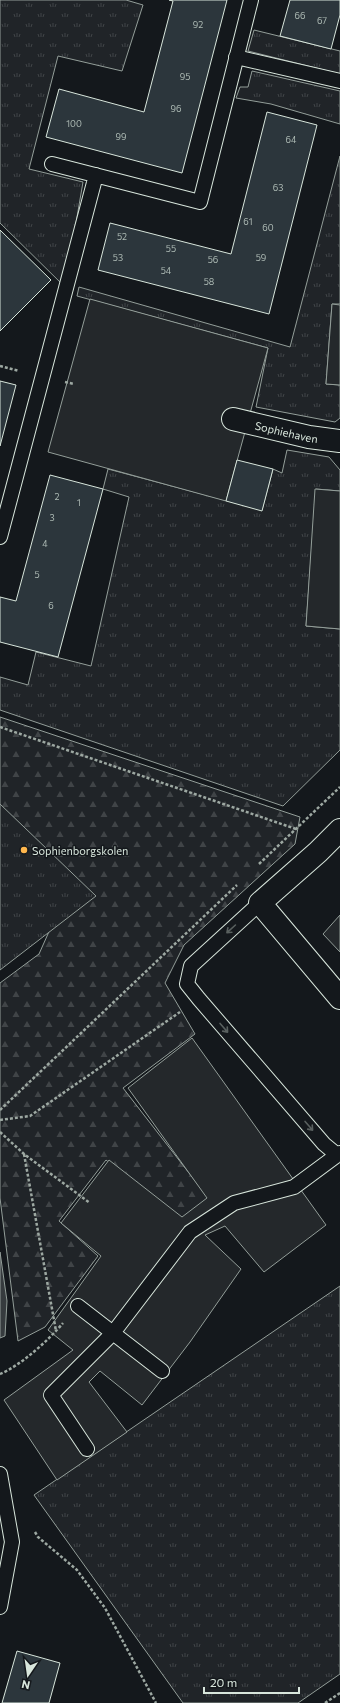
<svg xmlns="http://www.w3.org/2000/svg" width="340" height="1703" viewBox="0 0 340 1703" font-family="Commissioner,sans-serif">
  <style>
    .forest { fill: url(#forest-firs); stroke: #939e99 }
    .park { fill: url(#park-tufts); stroke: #939e99 }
    .parking { fill: #24282b; stroke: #939e99 }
    .water { fill: #363b3e; stroke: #939e99 }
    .building { fill: #2c363c; stroke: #d8e6dc }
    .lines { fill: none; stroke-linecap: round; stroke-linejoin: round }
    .lane-casing { stroke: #d8e6dc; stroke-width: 16 }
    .street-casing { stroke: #d8e6dc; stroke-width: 24 }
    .path { stroke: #9da8a2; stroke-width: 2.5; stroke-dasharray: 3 2; stroke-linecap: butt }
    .lane { stroke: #14181c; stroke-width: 14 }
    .street { stroke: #14181c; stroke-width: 22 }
    .oneway { stroke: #59605f }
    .poi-dot { fill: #ffb74d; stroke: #14181c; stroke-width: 1.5 }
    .labels { text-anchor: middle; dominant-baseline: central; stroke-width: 3; stroke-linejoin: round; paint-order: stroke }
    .number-label { font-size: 9px; fill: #adbab4 }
    .street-label { font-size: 11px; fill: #d8e6dc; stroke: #14181c }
    .poi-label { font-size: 11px; fill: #d8e6dc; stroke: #14181c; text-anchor: start }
  </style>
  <defs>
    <pattern id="forest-firs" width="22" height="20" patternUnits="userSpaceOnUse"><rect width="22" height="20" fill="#202428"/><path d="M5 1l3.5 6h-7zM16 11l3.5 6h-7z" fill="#404447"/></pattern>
    <pattern id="park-tufts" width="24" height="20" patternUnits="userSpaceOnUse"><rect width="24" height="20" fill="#202428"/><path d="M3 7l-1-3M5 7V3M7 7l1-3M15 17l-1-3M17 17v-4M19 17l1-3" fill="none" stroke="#404447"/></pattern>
  </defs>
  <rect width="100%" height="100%" fill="#14181c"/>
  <path class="forest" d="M0 717 300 817 295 844 184 945 165 983 195 1034 123 1088 210 1200 181 1221 106 1160 59 1221 98 1256 45 1327 18 1341 0 1198V983L39 954 64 898 0 875Z"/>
  <path class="park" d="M0 0H126L143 5 122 71 58 56 29 169 83 182 65 287 0 223Z
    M254 30 340 51V74L248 51Z
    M252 71 340 91V124L271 104 236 98 240 87H248Z
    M340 156V304H332L326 384 340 385V418L335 422 256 407 268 348 77 296 79 287 290 347Z
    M287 450 329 457 340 470V491L316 489 306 626 340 629V750L283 806 0 710V677L28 685 36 652 91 666 129 497 103 489 108 469 262 510 273 469 282 473Z
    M0 804 96 896 0 970Z
    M340 1286V1674L298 1703H183L34 1495Z"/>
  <path class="parking" d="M90 299 268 348 226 501 48 452Z
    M332 304 340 305V385L326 384Z
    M315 489 340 491V629L306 626Z
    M340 915V952L323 934Z
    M192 1038 326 1225 264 1272 225 1226 205 1235 241 1269 190 1342 142 1405 100 1371 89 1382 127 1432 57 1480 4 1400 73 1350 48 1330 101 1256 61 1223 109 1160 182 1217 207 1198 128 1088Z"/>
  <path class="water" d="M0 1252 7 1301 5 1336 0 1338Z"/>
  <path class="building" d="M169 0H227L182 173 46 137 59 89 144 112 173 1Z
    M290 0H340V15L331 49 280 36Z
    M267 112 317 125 269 314 98 270 110 223 231 254Z
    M0 230 51 280 0 331Z
    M0 381 16 385 0 446Z
    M237 460 273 469 262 511 226 501Z
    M50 475 103 489 58 657 0 642V597L16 601Z
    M17 1651 60 1663 49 1703H2Z"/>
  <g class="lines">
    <g class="lane-casing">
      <path id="lane" d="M236 57 340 81
        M52 164 200 202 251 0
        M0 537 96 175
        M260 903 191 966 187 984 199 999 324 1144 337 1155
        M78 1306 162 1371
        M87 1449 51 1395 113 1333 190 1232 234 1203 294 1187 340 1153
        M0 1474 12 1542 0 1607"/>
    </g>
    <g class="street-casing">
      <g id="street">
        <path id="s1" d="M233 419 309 437 340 441"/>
        <path d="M340 830 318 852 260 903 340 998"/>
      </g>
    </g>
    <path class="path" d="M0 366 19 371
      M65 382 74 384
      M0 727 296 829
      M259 864 340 787
      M0 1110 237 885
      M0 1120 30 1116 180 1012
      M0 1132 24 1154 90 1203
      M24 1154 56 1331
      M0 1374C20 1366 49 1340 63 1323
      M35 1532 38 1537 77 1570 105 1608 156 1703
      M325 1703 340 1693"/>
    <use href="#lane" class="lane"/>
    <use href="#street" class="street"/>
  </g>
  <defs><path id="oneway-shaft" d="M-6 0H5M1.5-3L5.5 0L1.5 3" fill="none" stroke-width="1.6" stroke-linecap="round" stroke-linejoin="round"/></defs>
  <g class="oneway">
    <use href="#oneway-shaft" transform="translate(231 929) rotate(138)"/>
    <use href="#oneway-shaft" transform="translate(224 1028) rotate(49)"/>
    <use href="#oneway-shaft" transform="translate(309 1126) rotate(49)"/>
  </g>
  <circle class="poi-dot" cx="24" cy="850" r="4"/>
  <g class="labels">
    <g class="number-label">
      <text x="300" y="15">66</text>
      <text x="322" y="20">67</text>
      <text x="198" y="24">92</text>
      <text x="185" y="76">95</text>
      <text x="176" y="108">96</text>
      <text x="74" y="123">100</text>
      <text x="121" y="136">99</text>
      <text x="291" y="139">64</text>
      <text x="278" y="187">63</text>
      <text x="248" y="221">61</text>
      <text x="268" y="227">60</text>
      <text x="122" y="236">52</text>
      <text x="171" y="248">55</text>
      <text x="118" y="257">53</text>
      <text x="261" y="257">59</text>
      <text x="213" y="259">56</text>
      <text x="166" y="270">54</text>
      <text x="209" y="281">58</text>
      <text x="57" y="496">2</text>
      <text x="79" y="502">1</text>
      <text x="52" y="517">3</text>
      <text x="45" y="543">4</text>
      <text x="37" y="574">5</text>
      <text x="51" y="605">6</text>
    </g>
    <g class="street-label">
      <text stroke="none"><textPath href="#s1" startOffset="55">Sophiehaven</textPath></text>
    </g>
    <g class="poi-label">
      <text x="32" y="850">Sophienborgskolen</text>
    </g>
  </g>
  <g transform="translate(28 1675) rotate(193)" stroke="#14181c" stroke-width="3" paint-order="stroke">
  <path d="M0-3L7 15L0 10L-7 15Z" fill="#d8e6dc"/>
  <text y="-6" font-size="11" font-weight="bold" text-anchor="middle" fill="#d8e6dc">N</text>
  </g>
  <path d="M204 1687v6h95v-6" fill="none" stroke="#d8e6dc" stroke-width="2"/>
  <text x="210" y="1687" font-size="12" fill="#d8e6dc" stroke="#14181c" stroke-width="3" paint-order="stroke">20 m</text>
</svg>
